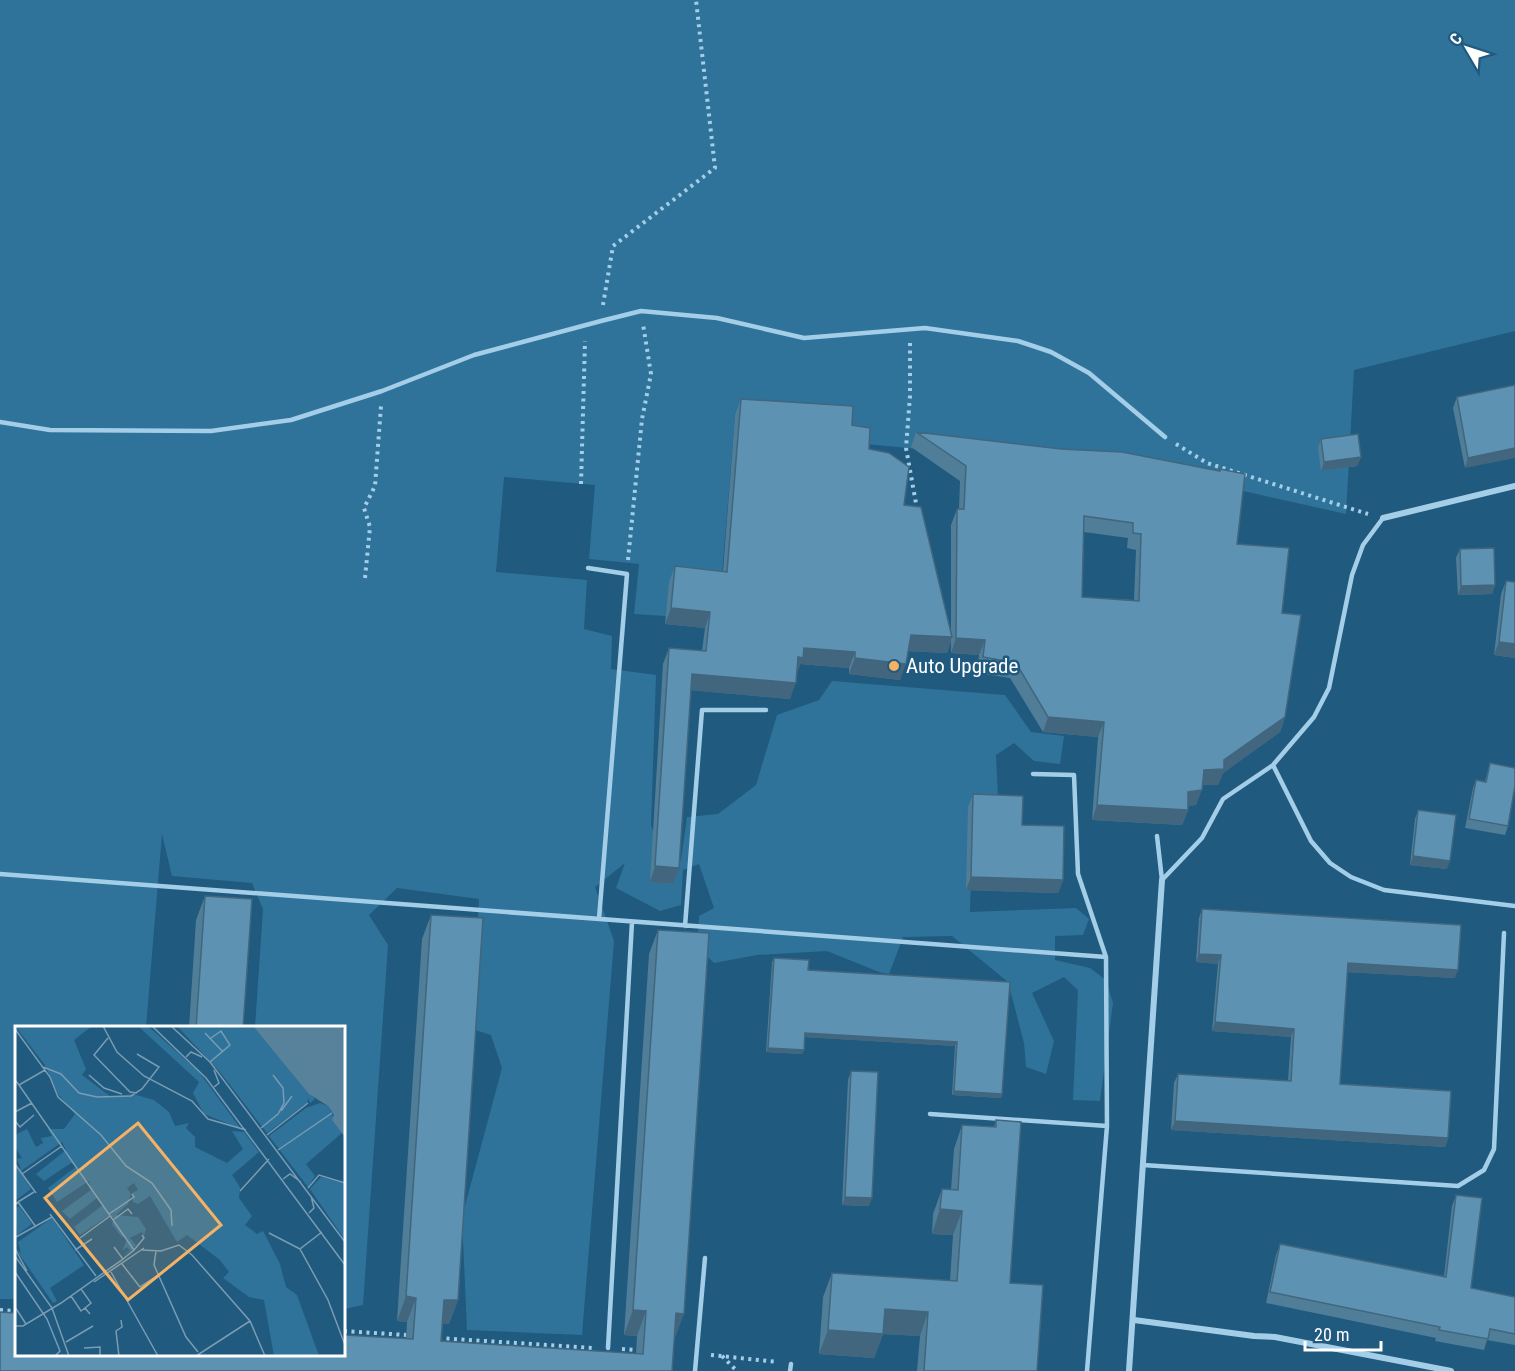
<svg xmlns="http://www.w3.org/2000/svg" width="1515" height="1371" viewBox="0 0 1515 1371" font-family="'Roboto Condensed',sans-serif">
  <style>
    .green { fill: #2f739b }
    .lines { fill: none; stroke-linecap: round; stroke-linejoin: round }
    .path { stroke: #a4cee8; stroke-width: 4; stroke-dasharray: 3 4.5; stroke-linecap: butt }
    .service { stroke: #a4cee8; stroke-width: 4.5 }
    .minor { stroke: #a4cee8; stroke-width: 6 }
    .wall { fill: #507e99; fill-rule: evenodd }
    .shaded-wall { fill: #41667d }
    .building { fill: #5d92b2; stroke: #41667d; stroke-width: 1.5; fill-rule: evenodd }
    .poi-dot { fill: #f5b264; stroke: #205a7f; stroke-width: 2 }
    .labels { text-anchor: middle; dominant-baseline: central; stroke-width: 5; stroke-linejoin: round; paint-order: stroke }
    .poi-label { font-size: 21px; fill: #fff; stroke: #205a7f; text-anchor: start }
    .inset-road { fill: none; stroke: #799cb2; stroke-width: 1.5 }
    .view { fill: #f5b264; fill-opacity: 0.15; stroke: #f5b264; stroke-width: 3 }
    .inset-edge { fill: none; stroke: #fff; stroke-width: 3 }
  </style>
  <rect width="100%" height="100%" fill="#205a7f"/>
  <path class="green" d="M0 0H1515V331L1354 370 1346 514 1239 490 940 451 865 444 735 415 721 587 670 582 666 616 634 614 639 564 589 559 595 485 504 477 496 572 587 580 584 629 612 636 611 669 656 675 651 825 662 861 681 860 687 817 718 814 756 785 777 715 819 700 832 681 1005 695 1031 732 1064 736 1060 764 1034 761 1014 743 996 755 998 799 973 801 970 912 1076 908 1089 919 1083 935 1055 936V960L1090 968 1106 980 1113 1003 1100 1101 1073 1100 1078 990 1064 977 1032 993 1054 1041 1046 1074 1026 1067 1024 1043 1008 982 952 936 903 937 889 974 879 972 827 951 757 955 714 963 697 947 699 916 714 908 699 864 683 870 681 905 660 911 616 888 625 863 595 887 614 941 582 1335 467 1330 462 1217 502 1068 491 1035 472 1029 479 899 397 888 369 915 388 945 363 1305 344 1309V1028L255 1027 263 909 252 883 172 876 162 834 146 1027 16 1028V1299H0Z"/>
  <g class="lines">
    <path class="path" d="M603 305 613 246 715 168 696 0
      M910 343V396L906 448 917 509
      M1176 444 1207 463 1368 514
      M581 484 585 341
      M628 560 642 419 651 374 643 324
      M365 578 370 527 364 508 375 486 381 406
      M0 1310 16 1311
      M344 1331 406 1335
      M439 1338 593 1348
      M622 1349 636 1350
      M711 1355 778 1362
      M722 1356 737 1371"/>
    <path class="service" d="M0 422 50 430 211 431 291 420 382 391 474 355 601 321 641 311 717 318 804 338 925 328 1018 341 1051 352 1089 373 1165 437
      M588 568 627 574 599 919
      M1273 765 1311 841 1330 863 1351 877 1384 890 1515 906
      M1033 774 1074 775 1078 874 1106 957
      M1157 836 1162 880
      M0 874 1106 957 1107 1126
      M1162 880 1202 838 1223 799 1273 765 1314 717 1329 688 1352 575 1363 545 1383 518
      M685 926 702 710H766
      M930 1114 1107 1126 1087 1371
      M1143 1165 1458 1186 1484 1170 1494 1149 1504 933
      M608 1348 632 922
      M695 1371 705 1258
      M790 1371 791 1364"/>
    <path class="minor" d="M1383 518 1515 486
      M1134 1320 1254 1336 1275 1337 1451 1371
      M1129 1371 1162 880"/>
  </g>
  <path class="wall" d="M1515 385 1465 468 1453 408 1457 397Z
    M741 399 852 425 869 449 904 505 951 631V525L957 509H959L960 481 911 447 916 432 1237 544 1282 613 1285 717 1280 732 1223 773 1218 785H1202L1196 805 1188 806V810L1182 825 1092 820 1098 737 1043 732 1010 678 977 673 979 655 951 653V641L947 653 908 651 900 680 849 674V668L800 664 797 673 790 699 691 690 673 884 650 882 663 664 669 648 702 651 705 628 665 624 669 582 675 566 723 571 735 415ZM1084 532 1128 538 1127 548 1136 550 1134 600 1082 597Z
    M1321 439 1361 457 1357 466 1321 471 1318 448Z
    M1460 549 1495 585 1492 594 1458 595 1456 558Z
    M1506 581 1515 582V658L1494 655 1501 594Z
    M1490 763 1508 826 1505 835 1465 828 1473 788 1476 780 1485 781Z
    M973 794 1022 825 1063 880 1058 893 966 890 968 807Z
    M1418 810 1447 869 1410 865 1415 819Z
    M205 896 243 1028H189L196 920Z
    M1202 909 1455 978 1347 972 1340 1084 1448 1138 1445 1147 1171 1130 1174 1083 1178 1074 1288 1081 1291 1037 1212 1031 1218 964 1196 962 1199 918Z
    M431 915 458 1300 449 1324H443L441 1341 636 1354 637 1336 624 1335 649 954 658 930 675 1338H674L672 1371 406 1339 407 1322 397 1321 422 939Z
    M774 958 808 970 1010 982 1002 1094 1001 1098 952 1095 955 1046 805 1037 804 1050 802 1054 766 1052 772 962Z
    M851 1071 869 1206 842 1205 848 1080Z
    M996 1120 1010 1283 1037 1371H917L920 1336 883 1334 874 1358 819 1354 823 1297 832 1273 950 1281 953 1235 932 1234 933 1214 942 1189 951 1190 954 1149 962 1125 994 1127Z
    M1456 1195 1471 1288 1515 1297V1345L1487 1340 1484 1350 1435 1341 1436 1338 1266 1303 1276 1255 1280 1244 1444 1276 1452 1206Z"/>
  <path class="shaded-wall" d="M1515 448V458L1465 468 1468 458Z
    M1361 457 1357 466 1321 471 1324 462Z
    M1495 585 1492 594 1458 595 1461 586Z
    M671 608 710 612 705 628 665 624Z
    M911 635 952 637 947 653 905 651Z
    M956 638 985 640 979 655 951 653Z
    M1499 642 1515 644V658L1494 655Z
    M804 648 855 652 849 668 800 664 797 674 798 657Z
    M855 658 906 664 900 680 849 674Z
    M692 674 796 683 790 699 686 690Z
    M1048 717 1104 722 1098 737 1043 732Z
    M1285 717 1280 732 1223 773 1218 785H1198L1204 770 1224 760Z
    M1202 790 1196 805 1183 807 1188 792Z
    M1097 805 1188 810 1182 825 1092 820Z
    M1413 856 1450 861 1447 869 1410 865Z
    M655 866 679 868 673 884 650 882Z
    M971 877 1063 880 1058 893 966 890Z
    M1199 954 1221 955 1218 964 1196 962Z
    M1348 963 1458 970 1455 978 1344 972Z
    M1215 1022 1294 1029 1291 1037 1212 1031Z
    M805 1033 957 1042 955 1046 803 1037Z
    M768 1048 804 1050 802 1054 766 1052Z
    M954 1091 1002 1094 1001 1098 952 1095Z
    M1175 1121 1448 1138 1445 1147 1171 1130Z
    M845 1197 872 1198 869 1206 842 1205Z
    M940 1209 962 1211 953 1235 932 1234Z
    M406 1296 416 1298 407 1322 397 1321Z
    M444 1300H458L449 1324H435Z
    M885 1309 928 1312 920 1336 883 1334 874 1358 819 1354 828 1330Z
    M633 1310 646 1311 637 1336 624 1335Z
    M676 1313 684 1314 675 1338H667Z"/>
  <path class="building" d="M1515 385V448L1468 458 1457 397Z
    M741 399 853 406 852 425 870 428 869 449 889 453 909 467 904 505 921 507 952 637 911 635 906 664 855 658V652L804 648 803 658 798 657 796 683 692 674 679 868 655 866 669 648 706 651 710 612 671 608 675 566 727 572Z
    M916 432 1061 449 1122 452 1220 471V469L1245 474 1237 544 1289 548 1282 613 1301 615 1285 717 1224 760V769L1204 770 1202 790 1188 792V810L1097 805 1104 722 1048 717 1016 663 983 657 985 640 956 638 957 509H964L966 466ZM1084 516 1133 523V533L1141 534 1139 601 1082 597Z
    M1358 434 1361 457 1324 462 1321 439Z
    M1494 548 1495 585 1461 586 1460 549Z
    M1506 581 1515 582V644L1499 642Z
    M1490 763 1515 768V786L1508 826 1469 819 1476 780 1486 782Z
    M973 794 1023 796 1022 825 1064 826 1063 880 971 877Z
    M1418 810 1456 815 1450 861 1413 856Z
    M205 896 252 899 243 1028H196Z
    M1202 909 1461 925 1458 970 1348 963 1340 1084 1451 1091 1448 1138 1175 1121 1178 1074 1291 1081 1294 1029 1215 1022 1221 955 1199 954Z
    M431 915 483 918 458 1300H444L441 1341 643 1354 646 1311 633 1310 658 930 709 933 684 1314 676 1313 672 1371H0V1312L16 1313V1354H344V1335L413 1339 416 1298 406 1296Z
    M774 958 809 960 808 970 1010 982 1002 1094 954 1091 957 1042 805 1033 804 1050 768 1048Z
    M851 1071 878 1072 872 1198 845 1197Z
    M996 1120 1021 1122 1010 1283 1043 1285 1037 1371H924L928 1312 885 1309 883 1334 828 1330 832 1273 957 1281 962 1211 940 1209 942 1189 958 1190 962 1125 996 1127Z
    M1456 1195 1482 1198 1471 1288 1515 1297V1334L1490 1329 1488 1339 1439 1330 1440 1327 1270 1292 1280 1244 1446 1277Z"/>
  <circle class="poi-dot" cx="894" cy="666" r="6"/>
  <g class="labels">
    <g class="poi-label">
      <text x="906" y="666">Auto Upgrade</text>
    </g>
  </g>
  <g transform="translate(15 1026)">
    <rect width="330" height="330" fill="#205a7f"/>
    <path d="M0 0H77L59 14 71 43 67 49 96 71 118 68 139 74 154 86 160 100 174 97 171 102 180 111V121L212 137 228 123 217 105 229 106 244 126 217 149 225 161 224 172 237 190 230 199 242 208 248 205 265 238 271 261 282 269 304 330H259L249 274 234 271 208 252 214 246 205 234 172 209 162 216 135 170 123 178 118 176 117 167 123 164 119 157 112 162 116 168 113 178 101 189 123 191 131 203 129 210 127 206 115 212 121 219 117 224 107 230 115 224 112 221 107 225 112 213 106 210 97 198 99 192 93 190 65 209 59 201 88 179 82 172 55 193 47 185 76 164 74 155 42 176 33 162 62 140 56 137 29 155 21 148 51 124 47 116 6 145 16 163 0 175V141L6 143 2 133 7 132 0 121V109L12 103 21 121 28 117 26 112 37 110 33 103H49L60 88 43 68 30 39ZM123 0H133L184 46 226 103 189 88 178 67 184 56ZM162 0H238L300 73 295 77 293 72 292 77 252 107 205 46ZM305 77 313 80 327 107 291 138 300 150 293 161 254 110 291 82ZM306 151 330 158V214L295 163ZM4 180 17 198 2 209 0 183ZM37 192 69 239 35 262 42 275 38 277 0 222 6 227 3 216Z" fill="#2f739b"/>
    <path d="M238 0H326L330 5V111L317 94 319 89 313 80 294 68Z" fill="#58829c"/>
    <path class="inset-road" d="M88 0 102 26 129 50 177 75 193 93 231 104M137 0 191 52 330 239M156 0 195 36 330 216M0 3 35 51 43 71 86 109 111 140 137 157 156 184 157 200M190 7 208 26M93 12 79 29 115 66 122 67M171 31 176 26 187 31M195 36 215 19 206 5 196 12M28 41 46 48 64 67 82 71 116 70 127 63 144 41 122 28M74 49 89 62 107 68M0 54 4 59 30 44M4 59 119 224 108 233M199 61 204 57 199 44M266 85 277 70M0 86 17 77M0 95 5 101 19 89M246 102 263 88 269 77 268 62 258 49M252 109 293 77M263 124 317 87M0 138 21 167M7 148 47 120M268 153 275 148 286 156M293 162 304 149 330 157M225 165 254 133M3 176 19 166M0 179 3 176 21 201M294 187 299 182 296 170M35 188 81 250M94 188 119 171 117 168M98 194 113 183 117 188M307 206 285 223 313 274 330 319M254 207 285 223M1 211 37 191M65 212 95 190M0 223 12 245M60 224 77 213M119 224 129 212 127 209M127 224 146 225 164 219 177 229 235 295 250 330M141 225 139 239 171 311 183 326M0 230 37 282 54 330M107 238 125 261 142 250M0 246 32 293 45 325 40 330M96 246 143 330M79 256 129 222M66 263 76 277 70 282 75 288M56 270 66 285 70 282M0 281 11 298M0 300H8L46 277 108 233 99 221M51 316 78 300M69 322 85 321V330M104 330 101 305 107 301 106 294M181 330 235 295"/>
    <path class="view" d="M123 97 206 199 113 274 30 172Z"/>
    <rect width="330" height="330" class="inset-edge"/>
  </g>
  <g transform="translate(1467 48) rotate(309)" stroke="#205a7f" stroke-width="4.5" paint-order="stroke">
  <path d="M0-4.5L10 22L0 15L-10 22Z" fill="#ffffff"/>
  <text y="-9" font-size="16" font-weight="bold" text-anchor="middle" fill="#ffffff">С</text>
  </g>
  <path d="M1305 1341v9h76v-9" fill="none" stroke="#ffffff" stroke-width="3"/>
  <text x="1314" y="1341" font-size="18" fill="#ffffff" stroke="#205a7f" stroke-width="4.5" paint-order="stroke">20 m</text>
</svg>
